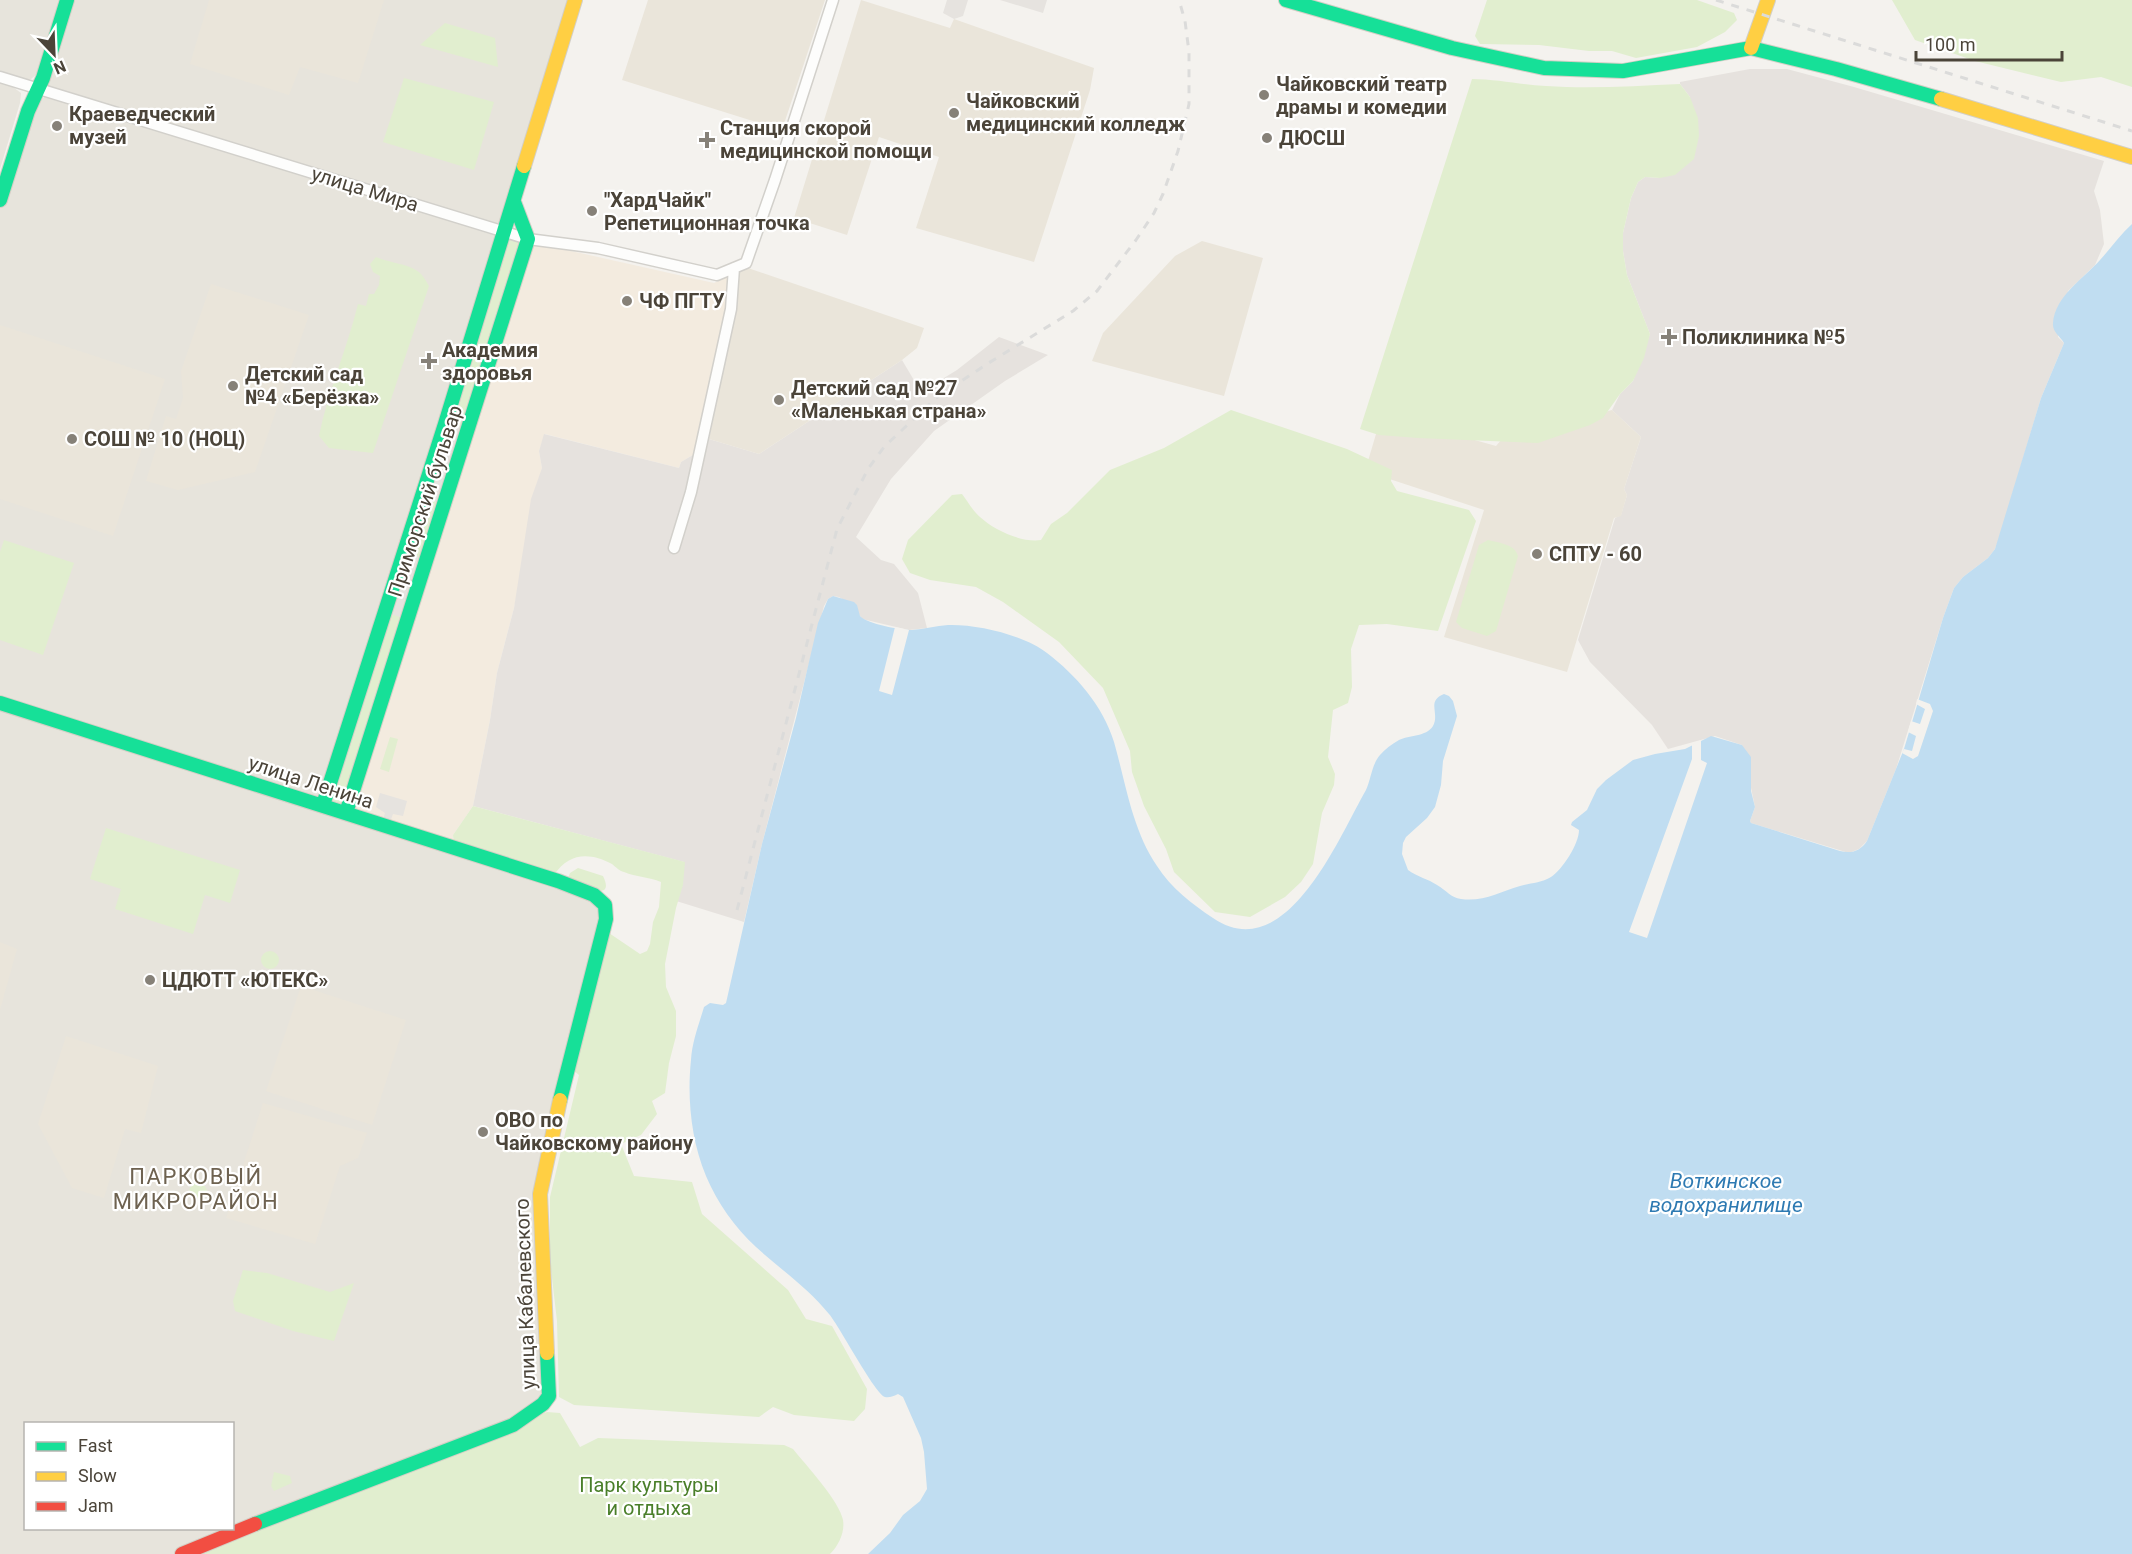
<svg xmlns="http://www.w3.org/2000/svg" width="2132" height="1554" viewBox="0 0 2132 1554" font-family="Roboto,sans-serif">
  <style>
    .residential { fill: #e7e4dc; fill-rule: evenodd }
    .commercial { fill: #f3ebdf }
    .industrial { fill: #e6e2de }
    .education { fill: #eae5da }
    .green { fill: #e1eecf }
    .parking { fill: #e6e3df }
    .water { fill: #c0ddf1 }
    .pier { fill: #f4f2ee }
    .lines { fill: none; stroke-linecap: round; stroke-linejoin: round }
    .street-casing { stroke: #d2d0cb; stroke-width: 13 }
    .fast-casing { stroke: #d3cfc5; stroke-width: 16 }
    .slow-casing { stroke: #d3cfc5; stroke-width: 16 }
    .jam-casing { stroke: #d3cfc5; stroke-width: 16 }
    .street { stroke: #fdfdfc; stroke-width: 10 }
    .fast { stroke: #16e098; stroke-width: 14 }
    .slow { stroke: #ffcf43; stroke-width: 14 }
    .jam { stroke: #f24e42; stroke-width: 14 }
    .rail { stroke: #dbdbda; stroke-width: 3; stroke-dasharray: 8 8; stroke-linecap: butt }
    .poi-dot { fill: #868178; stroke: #fff; stroke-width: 2 }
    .labels { text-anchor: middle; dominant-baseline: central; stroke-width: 4.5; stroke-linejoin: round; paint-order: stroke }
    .poi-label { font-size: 20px; font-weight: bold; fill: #4b4439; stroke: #fff; text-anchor: start }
    .street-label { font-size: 20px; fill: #4b4439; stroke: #fff }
    .park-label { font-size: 20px; fill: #4a7f2a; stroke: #fff }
    .water-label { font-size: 21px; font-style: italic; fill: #2e7ab2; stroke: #fff }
    .quarter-label { font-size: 22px; letter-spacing: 1.5px; fill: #6e6250; stroke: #fff }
  </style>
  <rect width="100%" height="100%" fill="#f4f2ee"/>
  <path class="residential" d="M0 0H61L37 74 31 79 22 81 0 74Z
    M67 0H575L323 805 605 905 540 1194 549 1396 513 1425 182 1554H0V200L28 111 50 92 43 78ZM26 1424H232V1528H26Z
    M0 83 13 87 21 93 20 103 0 169Z"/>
  <path class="commercial" d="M531 242 714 283 729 276 726 311 693 455 681 462 679 468 545 434 539 451 542 468 514 608 497 673 490 720 473 806 453 835 454 843 353 810Z"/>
  <path class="industrial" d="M1750 69H1787L1854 87 2104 161 2094 191 2100 210 2104 244 2095 265 2068 291 2058 337 2064 343 2041 398 1999 539 1995 549 1988 558 1963 577 1954 588 1943 618 1896 769 1867 841 1859 849 1849 853 1751 823 1750 821 1755 807 1742 745 1715 736 1668 749 1652 725 1590 662 1578 640 1615 518 1621 515 1627 495 1624 489 1641 437 1612 410 1620 394 1633 381 1650 334 1627 275 1623 251V233L1631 198 1638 182 1645 177 1660 178 1690 97 1680 84V82Z
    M999 337 1048 355 1005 381 934 431 891 479 856 537 881 560 894 564 918 593 927 628 909 630 862 619 858 613V609L839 597 833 596 828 599 824 606 762 844 744 922 673 900 684 862 473 806 490 720 497 673 514 608 531 499 542 468 539 451 544 434 679 468 681 462 693 455 704 458 709 439 759 454 902 360 921 392 957 370Z"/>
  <path class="education" d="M209 0H384L358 83 300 67 289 95 190 64Z
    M648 0H825L782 130 622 80Z
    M861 0 950 28 954 19 1094 68 1090 90 1034 262 916 228 939 157 879 137 847 235 794 218Z
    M1202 241 1263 258 1224 396 1092 361 1103 333 1175 256Z
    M745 267 924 328 917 348 902 360 759 454 709 439 736 310 737 272Z
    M211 284 309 315 255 472 178 490 146 481 166 416 176 419 183 398 181 371Z
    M0 325 165 379 113 536 0 499Z
    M1612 410 1641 437 1624 489 1627 495 1621 516 1614 518 1567 672 1444 637 1484 510 1365 471 1382 414 1496 446 1502 439Z
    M0 942 17 949 0 1010Z
    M301 986 406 1020 372 1125 266 1091Z
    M66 1036 158 1066 141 1133 125 1129 104 1198 72 1188 38 1124Z
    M263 1103 367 1133 358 1158 340 1166 315 1244 226 1218Z"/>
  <path class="green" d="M1487 0H1697L1734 13 1737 20 1725 32 1697 47 1636 58 1612 51H1589L1539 45 1480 44 1475 36Z
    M1892 0H2132V87L2101 77 2061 82 1975 61 1915 40Z
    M445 23 495 38 498 67 420 45Z
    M404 78 494 102 474 170 383 142Z
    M1472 79C1497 79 1521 85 1546 86 1590 89 1635 86 1680 84L1690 97 1698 118 1699 136 1694 159 1675 175 1660 178 1645 177 1638 182 1631 198 1623 233V251L1627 275 1650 334 1644 358 1633 381 1620 394 1603 418 1590 425 1538 443 1418 438 1379 435 1360 429Z
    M505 232 528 239 346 813 323 805Z
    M376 257C389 263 412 264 421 274 424 277 427 283 429 286L373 453 329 448 319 436C328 391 347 349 358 304L366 306 369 294H374L379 285 380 276 373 272 370 264Z
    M1231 410 1347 449 1392 470 1391 481 1397 491 1469 510 1476 521 1438 631 1387 624 1359 625 1351 649 1352 687 1348 703 1333 710 1328 757 1335 774 1334 785 1322 813 1313 864 1301 882 1285 897 1250 917 1215 912 1174 872 1166 849 1144 806 1132 772 1130 751 1103 688 1059 642 1003 602 976 587 930 580 910 573 902 559 908 540 952 495 962 494C968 502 973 511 980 517 994 530 1022 543 1041 540L1051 524 1067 513 1110 470 1164 448Z
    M4 540 74 563 43 655 0 640V552Z
    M1488 540C1499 543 1515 544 1518 556L1496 631 1487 636 1462 628 1456 622 1479 545Z
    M390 737 398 739 389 772 380 769Z
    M473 806 685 862 683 885 676 908 665 964 666 987 676 1011V1036L669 1063 665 1093 652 1101 657 1114 641 1135 621 1144 634 1176 692 1182 702 1214 788 1290 806 1319 832 1326 867 1389 865 1409 854 1421 794 1415 773 1407 759 1417 574 1405 559 1397 557 1321 550 1261V1197L579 1075 573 1070 606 931 640 954 647 951 650 944 653 922 659 907 661 882C649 877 636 877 624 872 619 871 616 867 612 864 589 852 569 853 554 875L454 843 453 835Z
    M106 828 240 870 230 903 205 895 193 934 115 909 121 889 90 879Z
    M578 868 603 876C617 905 577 883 568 879L570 873Z
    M261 960a9 9 0 1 1 18 0a9 9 0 1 1-18 0Z
    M189 1192a9 9 0 1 1 18 0a9 9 0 1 1-18 0Z
    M243 1270 267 1273 330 1292 354 1283 334 1341 293 1331 235 1311 233 1301Z
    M547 1412 560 1413 580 1447 598 1438 784 1445 793 1449C806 1465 840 1502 843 1520 845 1532 839 1545 830 1554H201Z
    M274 1472 290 1476 292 1483 274 1491 271 1486Z"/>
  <path class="parking" d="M947 0H968L963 16 954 19 943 13Z
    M1000 0H1047L1043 13Z
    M452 423 464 427 439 503 427 499Z
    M409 554 419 557 400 617 390 614Z
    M380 793 407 801 403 816 393 814 390 822 383 820 385 813 376 807Z"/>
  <path class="water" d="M2132 224V1554H868L890 1533 903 1515 920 1501 927 1489 924 1452 921 1438 903 1397 898 1394C894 1396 889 1398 885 1397 875 1394 840 1327 829 1314 808 1288 780 1269 756 1247 735 1228 717 1202 706 1176 691 1140 687 1098 691 1060 692 1042 699 1024 704 1007L710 1003 723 1005 726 1003 762 844 796 718 818 623 828 599 833 596 854 602 857 605 860 616C867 624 901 630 912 630 924 629 936 626 948 625 977 624 1024 635 1047 653 1076 675 1103 706 1114 742 1126 784 1132 829 1157 866 1171 888 1192 904 1213 918 1286 968 1339 837 1366 790 1371 779 1372 764 1380 755 1385 749 1392 744 1399 740 1409 735 1426 737 1433 726 1440 713 1426 701 1444 694L1449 696 1453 701 1457 716 1443 761 1441 785 1435 807 1427 818 1406 837 1403 843 1402 854 1408 870C1418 877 1428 879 1437 885 1446 890 1451 898 1461 899 1483 902 1500 892 1520 886 1530 883 1541 883 1551 877 1562 870 1579 844 1579 830L1571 825 1572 822 1587 810 1597 789 1606 780 1633 760 1655 754 1685 749 1711 736 1742 745 1751 757V791L1755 807 1750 821 1751 823 1840 851C1852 854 1860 851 1867 841L1904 749 1943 618 1954 588 1963 577 1988 558 1995 549 2041 398 2064 343C2060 336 2052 332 2053 323 2055 296 2084 278 2100 260 2111 248 2120 235 2132 224Z"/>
  <path class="pier" d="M895 627 909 630 892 695 879 691Z
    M1917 699 1930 704 1933 711 1918 756 1913 759 1902 753 1904 749 1912 751 1916 736 1908 732 1911 721 1920 724 1925 709 1916 704Z
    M1701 740V760L1707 763 1647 938 1629 932 1692 759V745Z"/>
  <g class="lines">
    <g class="street-casing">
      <path id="street" d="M0 77 528 239 598 248 717 275 746 263 775 180 833 0
        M674 548 691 492 731 309 734 268"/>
    </g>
    <g class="fast-casing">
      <path id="fast" d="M1286 0 1452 48 1544 68 1623 71 1751 48 1836 69 1941 99
        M0 200 28 111 43 78 67 0
        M0 703 558 881 594 895 605 905 606 919 560 1100
        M323 805 445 424 524 166
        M346 813 528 239 514 202
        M255 1524 513 1425 543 1404 549 1396 547 1353"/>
    </g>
    <g class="slow-casing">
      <path id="slow" d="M1751 48 1768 0
        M1941 99 2132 157
        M524 166 575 0
        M547 1353 540 1194 560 1100"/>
    </g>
    <g class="jam-casing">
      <path id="jam" d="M182 1554 255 1524"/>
    </g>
    <use href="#street" class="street"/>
    <use href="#fast" class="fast"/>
    <use href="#slow" class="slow"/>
    <use href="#jam" class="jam"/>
    <path class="rail" d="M1716 0 2132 131
      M737 910 837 529 868 469 884 447 936 398 987 364 1073 311 1097 291 1136 240 1154 213 1163 194 1178 151 1189 104V52L1185 21 1179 0"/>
  </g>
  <g class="poi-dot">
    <circle cx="1264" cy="95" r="6"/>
    <circle cx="954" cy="113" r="6"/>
    <circle cx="57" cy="126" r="6"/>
    <circle cx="1267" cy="138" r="6"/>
    <path d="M704 131h6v6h6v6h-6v6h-6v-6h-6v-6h6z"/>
    <circle cx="592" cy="211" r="6"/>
    <circle cx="627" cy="301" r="6"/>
    <path d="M1666 328h6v6h6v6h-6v6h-6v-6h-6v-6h6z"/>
    <path d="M426 352h6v6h6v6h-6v6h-6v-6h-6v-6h6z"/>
    <circle cx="233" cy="386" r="6"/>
    <circle cx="779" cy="400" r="6"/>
    <circle cx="72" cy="439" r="6"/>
    <circle cx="1537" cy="554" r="6"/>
    <circle cx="150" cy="980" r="6"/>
    <circle cx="483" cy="1132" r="6"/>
  </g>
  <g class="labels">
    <g class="poi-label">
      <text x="1276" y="84">Чайковский театр<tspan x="1276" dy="23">драмы и комедии</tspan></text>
      <text x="966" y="101">Чайковский<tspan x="966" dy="23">медицинский колледж</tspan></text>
      <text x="69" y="114">Краеведческий<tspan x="69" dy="23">музей</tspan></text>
      <text x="720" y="128">Станция скорой<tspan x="720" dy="23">медицинской помощи</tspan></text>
      <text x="1279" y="138">ДЮСШ</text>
      <text x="604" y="200">"ХардЧайк"<tspan x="604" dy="23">Репетиционная точка</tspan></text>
      <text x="639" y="301">ЧФ ПГТУ</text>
      <text x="1682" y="337">Поликлиника №5</text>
      <text x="442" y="350">Академия<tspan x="442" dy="23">здоровья</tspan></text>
      <text x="245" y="374">Детский сад<tspan x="245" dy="23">№4 «Берёзка»</tspan></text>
      <text x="791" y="388">Детский сад №27<tspan x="791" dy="23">«Маленькая страна»</tspan></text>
      <text x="84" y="439">СОШ № 10 (НОЦ)</text>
      <text x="1549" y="554">СПТУ - 60</text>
      <text x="162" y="980">ЦДЮТТ «ЮТЕКС»</text>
      <text x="495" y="1120">ОВО по<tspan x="495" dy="23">Чайковскому району</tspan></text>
    </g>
    <g class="street-label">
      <text transform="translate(365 189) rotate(17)">улица Мира</text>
      <text transform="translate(425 501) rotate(-72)">Приморский бульвар</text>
      <text transform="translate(311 782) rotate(18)">улица Ленина</text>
      <text transform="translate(525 1294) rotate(-92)">улица Кабалевского</text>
    </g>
    <g class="park-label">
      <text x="649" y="1485">Парк культуры<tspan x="649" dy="23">и отдыха</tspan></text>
    </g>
    <g class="water-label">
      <text x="1726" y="1181">Воткинское<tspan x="1726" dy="24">водохранилище</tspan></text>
    </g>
    <g class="quarter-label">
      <text x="196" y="1176">ПАРКОВЫЙ<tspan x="196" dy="25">МИКРОРАЙОН</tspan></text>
    </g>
  </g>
  <rect x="24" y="1422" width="210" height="108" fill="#ffffff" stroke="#b7b4b0" stroke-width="1.5"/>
  <rect x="36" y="1442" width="30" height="9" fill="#16e098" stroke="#b7b4b0" stroke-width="1.5"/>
  <text x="78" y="1452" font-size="18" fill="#4b4439">Fast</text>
  <rect x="36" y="1472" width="30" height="9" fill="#ffcf43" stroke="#b7b4b0" stroke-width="1.5"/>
  <text x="78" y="1482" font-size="18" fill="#4b4439">Slow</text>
  <rect x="36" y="1502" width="30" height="9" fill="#f24e42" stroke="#b7b4b0" stroke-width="1.5"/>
  <text x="78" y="1512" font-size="18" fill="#4b4439">Jam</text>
  <g transform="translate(54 54) rotate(157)" stroke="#ffffff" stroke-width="4.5" paint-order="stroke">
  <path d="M0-4.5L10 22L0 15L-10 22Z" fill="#4b4439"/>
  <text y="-9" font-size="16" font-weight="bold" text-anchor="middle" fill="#4b4439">N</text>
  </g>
  <path d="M1916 51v9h146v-9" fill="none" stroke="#4b4439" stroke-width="3"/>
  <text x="1925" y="51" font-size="18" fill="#4b4439" stroke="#ffffff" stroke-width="4.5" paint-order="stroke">100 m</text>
</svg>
